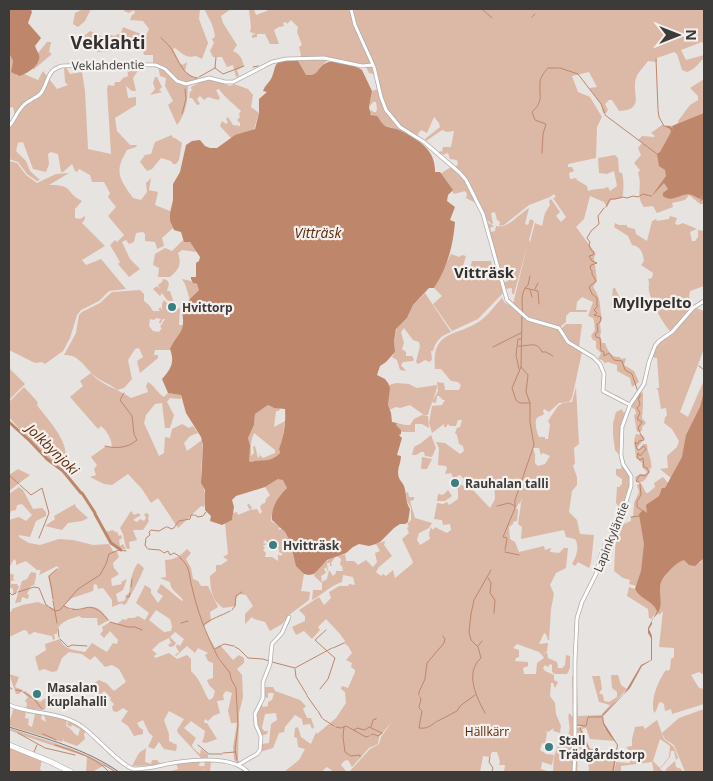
<svg xmlns="http://www.w3.org/2000/svg" width="713" height="781" viewBox="0 0 713 781" font-family="'Open Sans',sans-serif">
  <style>
    .green { fill: #dcb8a6; fill-rule: evenodd }
    .water { fill: #be876b; fill-rule: evenodd }
    .lines { fill: none; stroke-linecap: round; stroke-linejoin: round }
    .stream { stroke: #be876b; stroke-width: 1 }
    .river { stroke: #be876b; stroke-width: 3 }
    .secondary-casing { stroke: #b1adab; stroke-width: 4.5 }
    .highway-casing { stroke: #b1adab; stroke-width: 6 }
    .secondary { stroke: #fff; stroke-width: 3 }
    .highway { stroke: #fff; stroke-width: 5 }
    .rail { stroke: #797775; stroke-width: 1 }
    .poi-dot { fill: #377f81; stroke: #f4f0ee; stroke-width: 2 }
    .labels { text-anchor: middle; dominant-baseline: central; stroke-width: 4.5; stroke-linejoin: round; paint-order: stroke }
    .street-label { font-size: 12px; fill: #3c3b3a; stroke: #f4f0ee }
    .poi-label { font-size: 12px; font-weight: bold; fill: #3c3b3a; stroke: #f4f0ee; text-anchor: start }
    .park-label { font-size: 12px; fill: #5b2605; stroke: #f4f0ee }
    .water-label { font-size: 14px; font-style: italic; fill: #5e2a09; stroke: #f4f0ee }
    .quarter-label { font-size: 15px; font-weight: bold; fill: #33302f; stroke: #f4f0ee }
    .district-label { font-size: 18px; font-weight: bold; fill: #33302f; stroke: #f4f0ee }
  </style>
  <rect width="100%" height="100%" fill="#e7e3e1"/>
  <path class="green" d="M83 9H91L85 21 78 27 73 24 75 13Z
    M124 9H200L199 19 208 43 202 59 196 56C186 59 182 53 175 48L173 49 180 63 183 65 187 62 185 71 193 77H198V80C176 90 173 67 153 63V55H144L143 49 97 52V41L83 37 90 31 106 38 108 34 114 36 121 33 123 27 146 36 149 29 143 21 130 20 132 15 135 13 134 10 129 13 124 11Z
    M204 9H231L221 16 223 23 237 45 233 51C239 53 242 58 244 66L237 70 239 76 236 77 233 65 227 67 222 57H213L210 51 214 43 212 39 215 37C214 26 209 18 204 9Z
    M251 9H254L256 15 267 11V9H704V44L702 42 681 50 686 60 704 55V58C699 63 694 70 687 72L682 70 677 54 674 52 657 58V62L648 61C644 67 638 72 636 78 631 93 646 110 619 111L612 100H609L605 104 608 110 606 113H603L601 104 589 88 597 87 589 72 572 76 578 92 590 97 602 117 597 127 596 158 568 164V167H572L574 171 569 173 570 179 576 178 577 180 587 186 588 191C596 188 601 190 608 187L610 191 617 186 614 171 607 174 599 173 598 158 615 155 618 158 619 172 622 173C624 181 624 191 622 198L611 200 607 207 604 202 590 196 584 219 576 227 596 254 594 257 597 281 593 287C602 300 599 305 602 319L600 324 601 333 600 335 602 343H605C608 351 611 358 620 357L621 359 626 358 624 365 634 371 639 382 632 387 630 378 617 371V365L608 362 605 363 602 360 598 359 601 353 596 348V341L593 340 591 336 595 330C594 326 595 322 593 318L588 316 593 302 582 297 577 302 576 310H587V312H570L566 316V322L560 327 529 317 513 304 527 247 514 294H512V288L504 289 502 283 508 281 507 274 500 276 487 222 494 226 490 228 491 232 495 231 496 226C508 229 519 214 529 208L525 224 528 225 530 219 534 221 529 240 530 242 535 223 542 226 545 213 550 205 549 201 551 199 560 212 556 216 561 222 566 217 553 198 556 197 554 194 550 197 529 205 504 225 499 226 500 222 497 220 495 212 491 213 493 224H492L485 219 470 185 455 168 458 164 457 160 450 159 448 153 443 155 442 153 441 156 437 153 441 151 442 152 443 147H451L454 131 447 132 442 130 426 141 425 139 440 127 439 123 434 117 427 133 421 130 416 137 422 143 398 130 384 125 370 113V111L372 110 373 112H376L377 109 376 102H373L369 107 372 91 378 89 374 74 369 73 366 67 350 62 327 58 326 62C317 67 321 76 305 75L298 62 301 55 299 47 302 45 297 32 298 27 291 20 287 24 286 22 283 23 284 26 279 27 274 30 279 44H270L265 34H257V37L252 38V35L256 34 250 32 251 27 249 10Z
    M47 42H51L49 52 52 54 33 70V67L39 61 38 53Z
    M9 53 13 61 12 68 17 76 24 74 38 80 43 71 57 89 68 85 65 82 64 67H66L70 74 82 72 85 91 88 149 111 154 107 89 108 85 114 86 115 82H120L123 78 128 76 127 65H138L139 69 133 78 136 91H132L126 86 128 98 136 97V105L115 118 117 131 130 145H137L136 147 127 150C114 172 119 178 133 198L141 200 147 192 146 183 151 178 149 190 158 192 155 205 170 211V221L173 228 162 238 164 246 157 249 155 242 145 241V234L143 232 136 233 134 242 129 244 126 240 122 242 130 259 140 269 129 277 118 264 120 262 110 245 115 240 117 242 124 235 108 216 116 207 108 197 110 193 104 182H92L90 175 79 169 77 172 75 171 72 164 63 172H61L58 154 51 152 48 154 49 164 46 172 33 169 23 142 18 143 16 151 26 161 30 171 40 180 37 181 27 174 18 162 9 159V128L17 117 15 116 13 107 9 108Z
    M158 66C170 71 174 84 188 85 188 99 186 114 177 125L168 105 173 101 165 86 166 78 160 76Z
    M155 77H157L162 87 159 90 162 92 150 95 155 89 153 83Z
    M207 79 215 80 230 86 234 84 248 89 253 95 251 107 259 113 254 129 231 138 220 126 222 121 226 124 228 122 226 119 228 117 233 125 240 126V123L237 120 240 117 239 114 241 111C233 103 225 98 219 89L216 90 220 98 218 100 208 97 204 100 200 96 197 99 200 104 197 105 192 98H189L190 92 193 89H191V87Z
    M704 79V204H700L689 195 685 200 672 203 673 207 657 213 653 206 644 207C635 196 643 186 638 173L640 170 634 163 641 155 638 148 642 143 638 140 642 136 654 137 655 136 651 133 662 125 673 126 678 123V121L690 105 698 100V96L690 88Z
    M172 135 173 138H175L182 143 179 160 176 164H173L171 161 161 158 152 169 147 171 140 162 145 155 151 154 155 142Z
    M9 161 17 163 26 175 37 183 56 174 69 173 49 185C75 185 64 192 82 201L75 209V218L80 219 85 216V219L82 223 105 246 82 260 86 265 101 259 126 289 109 291 99 301 81 310 77 315 70 338 63 351 45 364 42 362 35 363 9 350Z
    M451 167 461 174 476 203 466 198 467 194 465 191 454 194 440 174Z
    M670 216 677 218 675 224 678 225 683 223 697 229 690 232 692 241H695L698 237V230L704 231V286L690 291 689 297 692 301 689 311 671 332C663 324 651 302 649 291 648 287 650 283 648 279L652 278 653 273 641 265 644 261C643 254 641 246 632 245L628 236 614 227 615 223 619 225H627V227L635 229 636 234 647 241 652 221 656 219 657 221 669 219Z
    M183 240 185 242H190L197 252 182 250 178 253C182 265 179 269 170 277H158L159 268 153 265 155 254 165 248 172 251Z
    M451 254 459 257 462 255 466 256 462 269H470L472 261H491L492 266 496 267 503 293 478 319 452 331 433 304 442 296 434 288Z
    M163 279 167 280 169 284 167 291H170L174 303 167 300 162 293 160 296 153 289 157 286 160 289 158 285 162 282Z
    M182 279 191 281 199 286V290L190 300 185 284Z
    M613 288H615L620 298 622 310 615 311 611 305Z
    M140 290 144 294V301L149 305 153 311H159L160 310 158 309 161 307V310L162 309V304L164 300 169 305V309L176 310 179 308 180 309 179 325H183C182 335 173 341 170 350H155L154 355H158V358L140 373 137 361 143 357 139 348 135 349 128 360 132 379 124 388 117 390C111 384 102 382 96 377 85 369 80 354 64 355L76 333 79 315 82 312 100 303 112 292ZM156 318 161 319 159 322 160 324 163 319H165L160 327 162 328 159 332 153 331 149 326 150 319 154 320Z
    M425 293 451 332C441 336 436 340 433 351H431L432 359 430 362 425 360 418 364 416 362 420 346 419 342 413 340 404 328 401 332 404 343 402 349 406 352V356H412L414 359 413 361 403 362 401 365 406 371 400 370 397 360 392 357 395 352 394 341 397 328 407 318 413 305Z
    M502 298 505 303 513 307 524 318 555 327 560 331 564 339 582 352 572 398 569 402 559 403 549 412 544 409 543 411 544 414C542 416 539 416 537 418 534 422 537 433 539 437H545V439H548L550 425 548 421 558 406 563 403 572 402 576 387 579 444 574 448 575 463 573 466 577 477V485L572 491 569 512 577 520 580 534 594 535 591 563 589 568 578 562 575 566 572 564C576 557 580 547 575 539L566 537 564 530 521 539 522 527 518 524 522 497 520 504 519 503 516 508 518 510 517 521 513 522V524L509 527 510 539 515 542 519 552 544 546 545 550 551 548 550 552 559 553 564 548H568L566 568 556 573 550 585 554 594 551 609 549 640H548L546 634 544 633 539 644 548 643 547 651 542 655 539 652 517 644 513 648 519 650V657L516 658 515 661 528 662V666L523 668 524 674H536L537 663 544 658 542 655 547 652 548 658 557 662 558 668H562L565 665 566 655 570 656V668L567 674H555L552 672V665L550 664 548 667 545 665 543 668 545 671 554 675V680L558 682 555 688 553 683H551L550 696 555 703 556 714 561 726 560 733 553 731 554 728 548 732 545 731 547 733 545 744 542 743 540 750 546 754 554 755 552 765 542 762 541 769 550 772H504L505 765H499L500 761 497 752H492L490 757 483 756 480 772H349L370 749 379 744 381 737 392 722 379 737 378 744 369 748 352 767 348 760 344 761 341 765 347 772H334L327 767 321 772H284L299 760 305 749 298 747 297 738 294 737 295 728 298 727 301 737 311 744 316 732 317 734 336 718 346 703 345 692 341 689 342 686 348 688 355 672V670L351 667 352 663 346 660 352 653 348 646 344 643 345 641 340 634 326 619 318 627 320 630 312 639 304 631 296 635 292 627 305 621V616L299 610 319 597 324 605 331 598 329 592 339 586H348L349 584 355 585 353 577 343 575 342 582C331 585 322 595 312 600L313 590H322V583L314 576C317 566 326 561 336 556L331 563 332 566H330V563H327L328 572 326 567 324 569 326 573 321 576 322 582 327 579 329 570 333 576 336 573V571H343L342 566 340 565 341 559 337 556 345 554 346 561H354L358 565 366 560 373 567 377 562 375 553 380 551 376 544 385 541 384 545 392 556 379 567 376 572 381 576 383 574 386 576 393 570 395 578 412 564 413 562 402 539 409 533 407 528 409 526 407 524 411 520V508L407 501 406 493 408 492 409 497H414V500L410 501 415 518 432 523 429 528 419 533 417 540 420 545 430 539 429 534 431 527 433 530 435 527 447 533 451 530 450 524 443 525 442 520 434 519 437 503 443 504 447 502 449 505 458 499V491L457 487 459 484 473 490 490 508 495 499 494 480 479 479 473 483 469 477H467L464 479 460 475 457 476V479L454 480 451 473 445 474 447 468 446 466 438 465 439 448 436 442 445 443 460 454 464 451 463 446 459 444 457 435 455 433 457 428 460 427 462 420H458L456 426H450L448 424 446 427H444V424L432 433 429 423 432 406 442 405 445 400H443L439 396H437L436 403 432 402 438 391 437 382 444 383 445 390H459L461 385 458 382 451 381 441 369H435C431 329 457 337 480 321 489 315 495 305 502 298ZM533 448H539L541 455 543 453 550 456 545 464 538 466 535 463V454Z
    M696 308 704 311V349L680 412 688 417 704 380V414L686 455 670 481 671 478 660 469 668 468 667 456 677 447 679 441 672 429 664 423 665 417 667 416 666 408 661 409 658 390 656 388H659V386L657 358 652 357 658 343Z
    M566 324H582L579 347 569 341 561 329Z
    M9 368 25 384 9 400Z
    M91 373C99 384 120 390 131 398L148 392 146 386 148 382C155 386 157 393 164 397L168 393 181 395V399L170 398 167 402 174 415 170 428H165L162 403 155 404 146 415 144 423 159 456 164 453 165 437 170 438 172 429 182 424 189 428 193 426 198 433 190 436 184 443 187 451 202 440C204 450 201 464 201 472 200 484 209 494 204 507L201 506 178 528 158 498 151 503 142 489 128 474 112 485 104 484 90 477 96 475 94 469 97 465 91 457 106 446 111 447 112 446C111 438 107 431 101 426L98 429 70 397 83 386 80 381Z
    M396 383 409 384 417 388 437 385C437 392 430 406 428 415H424L410 405 400 408 396 407 389 410 388 405 389 385Z
    M24 387 35 399 38 403 37 405C47 419 77 449 61 465L56 466 40 453 9 417V402Z
    M641 392 643 393C643 402 643 409 642 418L646 423 642 427V431L637 432 634 415 636 414 635 409 632 408 631 405Z
    M268 405 274 408H280L279 411H276L274 427 285 421 282 442 279 449 280 453C268 464 264 458 251 462L249 461 248 438 254 425 255 414ZM254 433 275 450V453L263 458 258 453 260 456 258 458 255 446 253 447 254 453 251 456C251 447 250 442 254 433Z
    M622 409 623 412 626 413 620 431 619 455 615 450 613 435V423L616 412Z
    M422 415 428 416 429 428 422 424H415V432H402L396 425 397 423 405 425H410L414 419Z
    M636 434 642 435 645 438 637 448 639 449 643 444H647C647 452 653 461 651 469L649 468 650 472 645 480 639 483 636 481 635 477 640 474H645L647 472 642 467V463L636 458C636 450 632 443 636 434Z
    M431 435 436 448 432 457 425 456 424 452H421L416 455H412L414 447 421 443Z
    M422 457 432 459 427 469H421Z
    M622 465C637 479 627 495 622 512L618 510 619 507 616 503 617 487H619L622 484V479L616 475V469H621Z
    M18 469 30 475 9 491V475Z
    M663 477 668 483 669 482 660 582 679 557 700 563 704 556V633L703 643 704 636V675L699 672 691 675 699 688 704 689V704L672 714 671 709 665 711 664 704 661 702 659 703 656 711 654 713C650 700 658 681 666 670L668 671 670 669 671 659 674 657V648L659 647 663 611 659 615 657 611 651 619 649 618 648 609 627 596 629 587 635 589 636 586 629 584 630 580 623 578 614 571 616 533 619 526 631 521V517H633L634 503 639 492 637 485 641 483 646 493H648L655 487 654 483Z
    M278 479H282L285 481 287 488C278 498 272 507 271 521L280 527 278 530 282 529C296 543 290 561 304 574L301 591 310 592 309 600 289 615 282 624 270 631 265 622 254 619 252 617 245 624V614L253 606 246 595 239 594 236 598V606L223 608C212 601 210 588 210 576L216 571V565H221L228 560 223 557 228 554 225 523 232 520 233 513 237 512 238 515 250 510 247 505 249 504 252 508 250 510 257 509 260 514 262 512 260 507 262 504 265 503 266 499 270 495 265 487ZM265 540 268 543 270 541 276 542V547L279 549V552L283 554 280 556 278 554V561L272 557H265L266 553 263 550 265 548 263 546 267 544 263 543Z
    M19 487 23 490 33 509 42 508 46 512V516L36 521 30 537 19 535V537L29 543 40 545 59 539 73 540 93 545 109 544 113 551 117 552 119 557 113 563 114 568 119 574 111 579 112 586 122 584 121 582 127 579 123 590 116 594 118 602 124 601 126 598 125 596 129 593C131 582 131 572 138 563L144 568C139 581 132 592 126 604L123 605 122 603 112 607V600L103 588 98 589 97 585 94 584 93 591 72 598 64 605 70 610H72L73 608 79 610C95 604 99 607 109 620L98 626 97 618H82L79 616C70 619 57 622 57 634H54L55 639 53 640 52 636 34 632 29 635 27 631 24 630 9 637V612H11L12 609 22 605 38 602 55 609 48 576 59 568 57 566 39 575 41 570H37L26 561 16 565V561L14 559 9 568V520L19 517 26 521 32 515 22 504 17 505 16 510 11 511 9 518V494Z
    M448 490 452 496 445 501H437L438 494 443 495Z
    M75 504 76 507 88 518 82 521 68 523 62 530 45 526 55 519 54 516Z
    M131 511 134 515 138 513 141 515 133 520 137 522 140 519 144 521 146 518 144 514 147 513 149 515 148 519 149 521 143 530H133L137 540 129 542 130 549 126 548 123 534 120 528Z
    M113 530 115 532H117L119 536 121 535 122 538 119 540 120 546 123 544 126 550 113 545 105 532Z
    M187 549 191 553 186 559 191 568 193 579 198 581 201 586H208L218 607 210 612 211 621 205 625 204 628 215 648 220 645 233 660 239 655 244 658V663L237 669 242 675 243 697 239 713 238 761 240 762 238 763 234 760 233 747 237 723H231L228 711 232 693 226 691 223 695 224 700 217 701 220 713 213 716 208 721 205 719 204 723H207L217 739 206 743 202 742 204 737 205 731 191 721 184 728 196 738 192 745 193 748 200 754 201 749 208 754V758H201L178 733 177 730 184 719 169 711 164 720 169 734V741L177 745 176 751 164 749 159 742 154 749 148 747 153 736 149 733 143 720 137 723 139 727 143 730V734L134 736 128 726 121 721 128 711 123 708 117 712 113 711 112 707 114 704 110 700 111 698 104 691 100 696 95 691 98 686 94 683 99 680 106 683 114 691 126 682 119 669 112 665 105 667 95 656 90 660 82 654 69 652 62 658 57 671 52 672 53 678 52 672 44 669 39 671 35 657 46 650 45 644 60 639C64 650 75 650 85 652L92 643 107 652 113 643 117 644 118 640 110 631 104 638 100 634 103 631 102 627 110 622 117 624 123 619 126 620 128 618H134L138 616 145 620 149 613 136 603 145 585 151 589V593L158 603 163 596 157 592 161 584 182 601 183 600C179 594 170 590 170 582L160 578 166 577 165 560C175 560 180 556 187 549ZM156 610 170 619 172 626 171 631 164 632 149 620ZM175 632 184 639 180 646 177 644 176 647 179 652 175 655 176 656 187 646 195 653 198 648 208 653 205 655 208 661 213 663V678L207 680 209 685 215 691 213 698 209 700C202 689 201 680 191 671V659L187 655 177 659 169 653 155 658 154 656 157 654 152 650 159 643 169 638 171 643 168 645 170 647 174 646 176 643 170 637Z
    M31 572 36 573V577L34 585 31 586 27 594 29 595 28 599 22 597 21 602 15 603 22 581 27 579Z
    M9 573 14 575 13 579 15 580 11 581V584H17L19 587 16 593 13 594V589L9 587Z
    M9 674 19 677 15 687 23 690 19 694H16Z
    M611 675H618L621 685 627 689 602 717 604 728 615 741 590 739 586 728 582 729 581 726H576L577 689 578 716 601 715 610 705 599 702 592 676H600L602 689 599 693 603 695 604 701 609 702 617 697V692L612 688Z
    M572 676 574 677V755L572 772H553L554 757 562 734 568 735C572 727 567 721 569 713L573 717Z
    M263 687H273L275 691 300 700 306 706 303 709 307 718H311L314 727 312 729 310 724 303 725 302 719 295 715 285 727 284 732 279 733 273 748 260 752 262 744 269 743 271 724 277 720 276 713 265 714 262 728 264 731H268L267 734 261 736C256 724 255 715 261 703L263 707 268 706V702L272 700 274 693H268V698L264 697Z
    M25 691 40 702 47 697 51 699 44 710 26 709 27 703 25 701 28 697 23 692Z
    M14 707 26 712 25 718 29 719 28 725 32 727 35 714 26 713 27 712 42 713 41 719 46 722 44 714 67 719 66 726C72 728 73 734 78 736L80 729 72 725 71 727 67 725 69 720 86 731 84 734 85 739 77 746 63 741 64 736 62 742 9 726V720H10Z
    M704 709V772H685L674 745 665 739 662 733 679 718Z
    M657 720 664 739 674 747 678 758 676 760 674 751H671L670 757 660 769 664 772H654L652 762 621 766V772H614L616 762 630 763 628 749 626 747 632 746V739L635 727 643 726 645 729ZM660 739 670 746 669 757 660 768 653 761Z
    M581 727 590 749 616 752 612 772H589L588 758 581 749 578 751C577 758 578 764 577 770L579 772H575L576 728Z
    M9 728C46 741 85 750 118 772L107 766H103L94 771 86 772 87 757 19 734 9 730Z
    M9 746 62 768V770L61 772 62 769 42 760 40 769 42 772H9Z
    M146 748 145 762 151 764 152 760H157L161 765 132 766 139 753Z
    M200 761 199 766H204V768L205 761 211 762 210 772H205L204 768V772H171V771L178 769 176 763Z
    M675 761 676 767 681 769 683 772H669L665 770Z"/>
  <path class="water" d="M9 9 31 10 32 12 28 23 41 38 35 46C36 49 38 52 39 55 42 64 27 74 19 76L11 72 13 61 9 53Z
    M291 60 298 61 306 75C320 76 316 68 326 63 333 59 355 65 362 70L372 91 369 107 371 115 377 116C379 118 381 123 384 125 388 128 394 128 399 130 417 139 436 149 435 172H440L453 190 448 195 447 201 455 207 450 220 455 222C453 247 447 268 434 288H429L413 305 407 318 396 329 394 341 395 352 386 362 380 366 377 375 385 379 388 383 390 388 388 405 391 413 392 422 397 423 396 425 401 430V434L399 435 402 438 397 455 401 456C401 462 398 467 398 472 398 480 402 481 404 486 407 495 405 501 410 509L408 522 405 524H400L394 528 380 542 376 544 369 546 359 544 353 547 346 553 327 560 314 574 309 575 304 574 296 566 290 541 285 532 272 520C271 507 278 497 287 488L283 480 278 479 265 487 236 496 232 500 234 507 232 520 222 525 210 521 211 516 205 510V490L201 483 203 445 201 437 186 413 181 395 168 393 162 379C171 369 175 362 170 349 178 332 186 333 182 312L187 302 199 290 197 284 193 283 191 279V277H196V263L199 261 200 257 190 242H184L181 232 174 230 170 221V213L173 200V184L180 172 186 145 192 141 200 140 205 146 210 148H217L235 135 255 129 259 113V99L267 92 263 91C265 85 270 82 272 77 277 64 273 61 291 60ZM268 405 274 408 285 409C286 423 284 437 279 449L280 453C268 464 264 458 251 462L249 461 250 446 248 438 254 425 255 414Z
    M704 113V198L700 202 702 196 700 199C697 198 695 196 692 195 682 191 673 204 663 196V193L668 189 664 183 651 197 666 176 665 170 659 166 657 154 660 152 671 132 670 129 664 126H670L673 129 672 126Z
    M704 391V558L695 566 689 565 684 560C678 562 675 565 671 569 667 573 663 577 661 582 657 595 667 608 652 619V624L649 629 652 636V660L642 666 630 688 603 716 604 723 618 745 614 770 613 772H612L617 745C611 735 599 726 603 714L624 694 641 665 651 660V638L648 633V628L657 611C652 600 641 600 635 589L641 571 644 544 639 514 643 510 647 513 646 505 659 496 662 488H665L682 457 686 435 700 407Z"/>
  <g class="lines">
    <path class="stream" d="M482 9 492 18
      M532 17 535 14
      M161 38C164 41 168 44 170 47 178 58 182 76 197 78
      M656 59 658 109
      M253 67 258 66
      M215 68 223 74 244 66
      M560 68 578 74 601 104 605 114
      M199 77 215 68 216 57
      M658 110 659 117 664 126
      M182 114 186 99 185 89
      M605 115 657 154
      M542 153 543 134 546 124 535 120 532 112C544 101 539 96 540 82 540 78 545 71 548 68H559
      M606 207 610 199H615L623 197 627 198 633 196 638 197 643 194 651 196
      M604 208 598 216 599 224 591 231 587 238 590 242 589 245 591 250 594 252 593 255 589 256 592 261 597 263 591 265 590 268 592 271V274L596 281 589 287 592 294 597 298V307L594 310 597 313 594 315 601 317 600 322 597 324 598 332 595 334 596 337 600 338 601 351 604 352V356L609 353 614 360 622 361 625 370 632 374 638 392
      M525 288 538 291 539 304
      M535 289 538 283
      M530 290 532 297
      M523 314C522 304 520 292 528 285L530 276
      M518 346C527 347 537 340 542 352H546L553 356
      M493 347 521 333
      M699 366 704 370
      M521 367 512 388 516 400 520 403H530
      M519 369 516 355 518 339H521
      M640 432 638 428 642 422 637 419 640 413 637 408 640 404 638 398 640 397V394
      M105 446C116 449 128 448 137 440L134 434 132 416 120 400 124 393
      M9 475 19 484
      M639 482 636 481 640 475 645 476 649 472 647 468 644 467 643 458 640 460 637 457 638 453 640 456 646 449 644 446 639 450 637 449 635 442 638 444 639 441 644 440 640 433
      M640 484 641 495 637 501V507L643 511
      M20 485 31 495 42 488 49 513 39 538
      M497 506 509 503 515 506
      M195 515 198 517 203 516 206 512
      M631 517 640 516
      M175 526 179 521 190 519 191 515H194
      M167 527 172 529 175 527
      M146 538 150 535 149 532 151 530 159 531 166 527
      M146 539 145 545 147 548
      M148 549 160 550 164 553 168 551 170 555 174 553 179 556
      M505 550 507 538 503 537 515 508V500L534 445 530 422V403L526 392 528 375 521 367 522 316
      M505 552 519 555
      M180 557 181 559C189 565 189 573 191 583 197 610 205 633 219 659
      M488 578 491 583 490 593 495 600 494 613
      M131 587 132 579
      M52 591 49 576 57 569
      M9 592 12 595 16 593
      M18 592 34 587 39 588 46 605 48 606
      M52 592 53 599
      M127 597H129L130 593
      M53 601 57 623
      M64 606C85 618 87 594 108 620
      M49 607 55 611 60 610 78 589 100 575 106 564 109 554 119 550 126 551
      M232 610 235 606 236 596 242 592
      M110 622 128 627H135L142 630
      M181 623 188 621
      M203 625C212 618 221 616 230 611
      M58 629 59 637
      M326 630 315 640 327 651
      M60 639 68 647 72 645 87 646
      M478 646 482 641
      M235 647 239 649 248 658 263 659 269 661
      M333 648 344 643
      M215 649 224 644 234 646
      M220 660 230 673 231 679 236 688 238 726 235 749 237 760
      M272 662 295 668 332 648
      M295 669 296 677 307 695
      M9 687 12 689
      M320 689 328 679 335 658 328 652
      M16 690 22 691
      M23 692 34 699 42 709
      M419 695V692L425 679 427 663 444 643 445 639 443 636
      M307 696 317 710
      M419 707 421 699 420 697
      M419 708 422 711 419 728C427 729 431 726 437 721
      M318 711 322 718
      M485 713C477 698 464 673 481 658L478 647 471 640 469 632 471 614 474 600 491 570
      M323 719 334 726
      M438 721 457 711 460 706 475 695
      M577 725 586 726 588 717H602
      M336 727 341 728 346 726 366 737 369 736
      M344 727 343 737 345 752 351 756 360 755V757
      M371 727 373 720 376 719V718
      M580 728 589 749 616 752
      M354 730 357 728 365 730 369 727 382 733
      M18 733 45 748 75 755
      M43 734 56 740
      M371 735 373 734 378 736 382 733
      M55 745C74 751 96 757 109 772
      M198 745 209 754H222
      M34 752 37 745
      M223 753 235 752
      M490 757 489 762 493 768 492 772
      M237 762V763
      M104 765 116 772
      M241 769 244 772"/>
    <path class="river" d="M9 422 30 441 47 459 63 471 81 493
      M82 493 95 513
      M95 514 111 543 121 550"/>
    <g class="secondary-casing">
      <path id="secondary" d="M351 9 355 25 374 67 381 97 386 110 400 127 424 142 460 173 466 180 483 214 507 300 528 319 559 328 568 342 593 357 600 364 604 374 603 391 630 405
        M9 126C15 120 16 113 22 107 27 100 36 99 41 93 49 82 46 70 62 66L111 64 156 65 165 69 177 81 186 84 209 78 225 82H233L272 62 286 59 324 58 362 66 373 65
        M9 705C34 715 62 711 84 728 95 736 123 768 134 769 151 769 163 764 179 762 199 759 233 757 248 772
        M238 765 257 754 260 750 261 737 256 725 255 714 263 698V682L270 664 272 644 282 633 289 617
        M574 772 575 750V660L577 618 582 602 596 574 602 552 622 515 631 486V476L623 464 621 455 622 427 630 405 644 384 649 362 655 346 659 341 672 332 693 308 704 301"/>
    </g>
    <g class="highway-casing">
      <path id="highway" d="M9 745 51 762 71 772"/>
    </g>
    <use href="#secondary" class="secondary"/>
    <use href="#highway" class="highway"/>
    <path class="rail" d="M9 727C47 739 86 749 119 772"/>
  </g>
  <g class="poi-dot">
    <circle cx="172" cy="307" r="5"/>
    <circle cx="455" cy="483" r="5"/>
    <circle cx="273" cy="545" r="5"/>
    <circle cx="37" cy="694" r="5"/>
    <circle cx="549" cy="747" r="5"/>
  </g>
  <g class="labels">
    <g class="street-label">
      <text transform="translate(108 65) rotate(-1)">Veklahdentie</text>
      <text transform="translate(611 537) rotate(-68)">Lapinkyläntie</text>
    </g>
    <g class="poi-label">
      <text x="182" y="307">Hvittorp</text>
      <text x="465" y="483">Rauhalan talli</text>
      <text x="283" y="545">Hvitträsk</text>
      <text x="47" y="687">Masalan<tspan x="47" dy="14">kuplahalli</tspan></text>
      <text x="559" y="740">Stall<tspan x="559" dy="14">Trädgårdstorp</tspan></text>
    </g>
    <g class="park-label">
      <text x="487" y="731">Hällkärr</text>
    </g>
    <g class="water-label">
      <text x="318" y="232">Vitträsk</text>
      <text transform="translate(53 449) rotate(44)">Jolkbynjoki</text>
    </g>
    <g class="quarter-label">
      <text x="484" y="272">Vitträsk</text>
      <text x="652" y="302">Myllypelto</text>
    </g>
    <g class="district-label">
      <text x="108" y="42">Veklahti</text>
    </g>
  </g>
  <rect width="713" height="781" fill="none" stroke="#3c3b3a" stroke-width="20"/>
  <g transform="translate(678 35) rotate(90)" stroke="#f4f0ee" stroke-width="4" paint-order="stroke">
  <path d="M0-4L9 19L0 12L-9 19Z" fill="#3c3b3a"/>
  <text y="-8" font-size="14" font-weight="bold" text-anchor="middle" fill="#3c3b3a">N</text>
  </g>
</svg>
